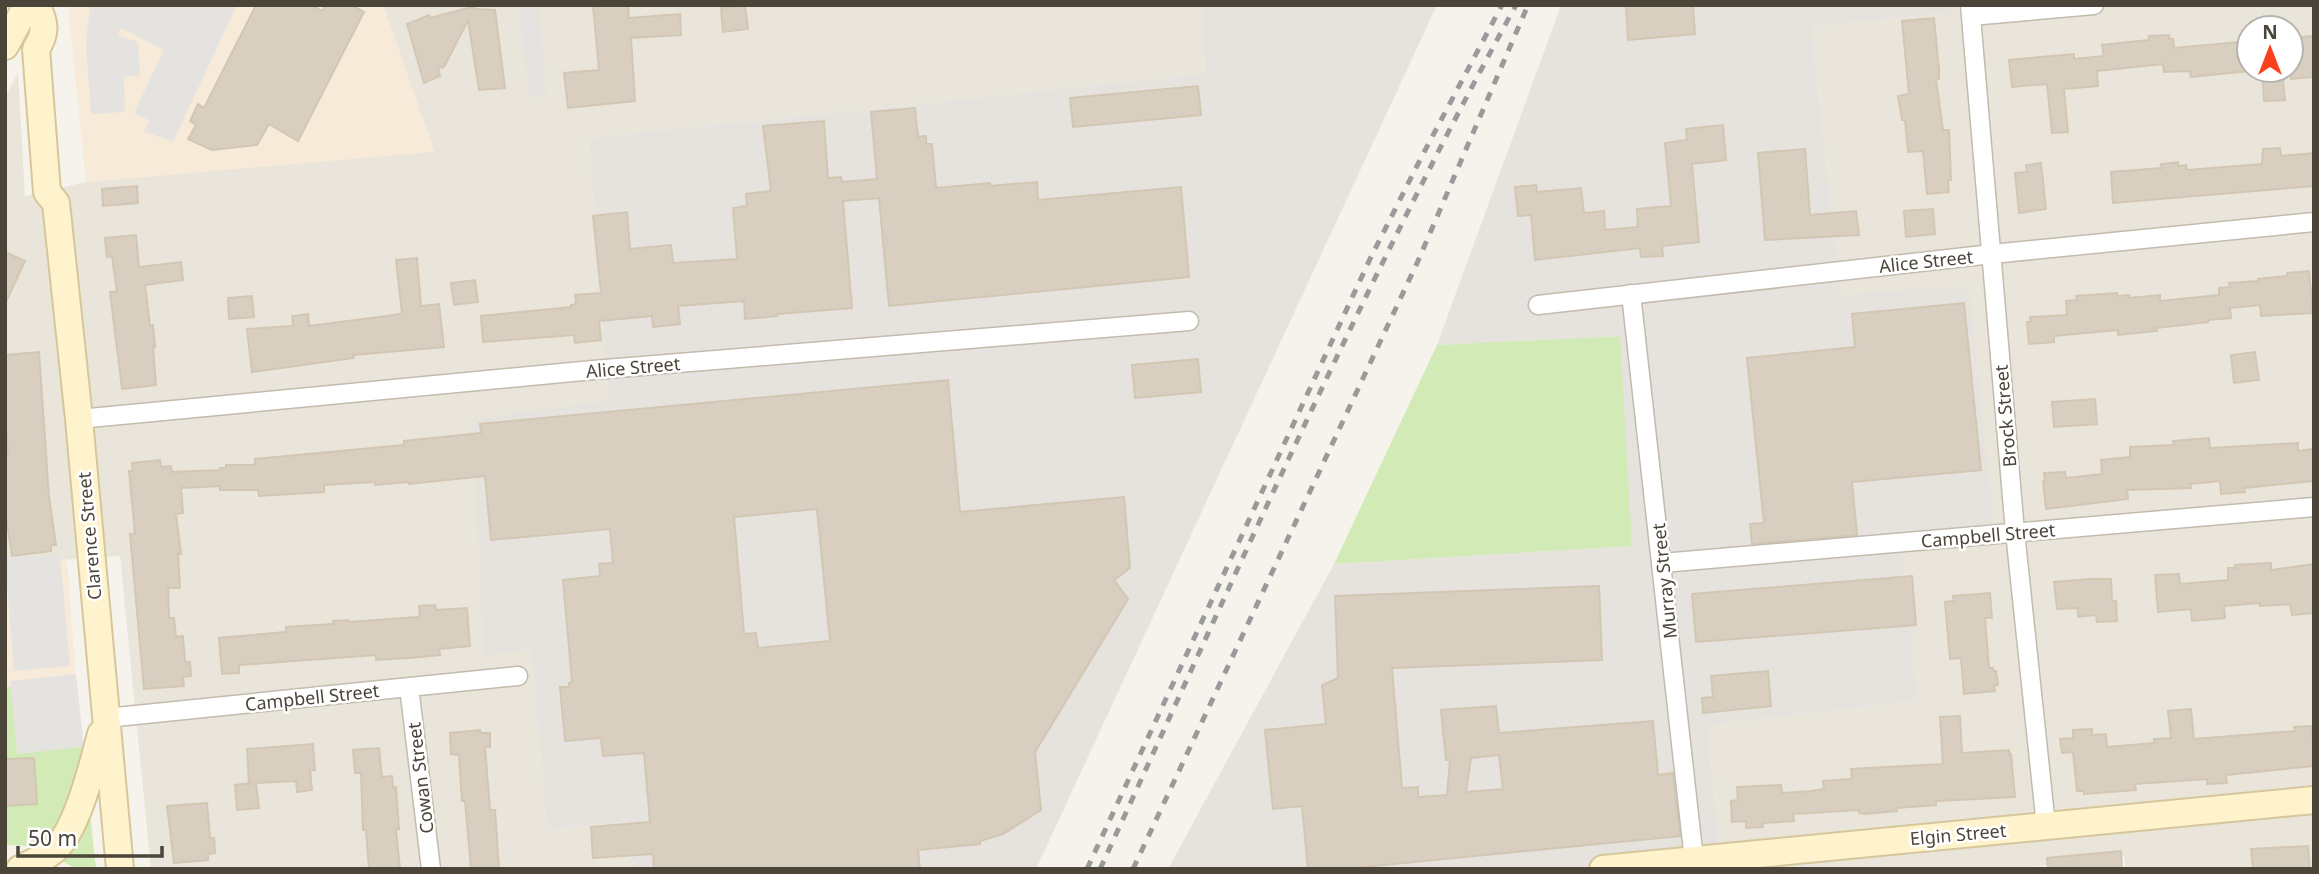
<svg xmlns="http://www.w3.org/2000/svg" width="2319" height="874" viewBox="0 0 2319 874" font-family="'Noto Sans',sans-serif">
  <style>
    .residential { fill: #eae5da; fill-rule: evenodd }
    .commercial { fill: #f7ead8 }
    .industrial { fill: #e6e2dd }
    .green { fill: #d2eab5 }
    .parking { fill: #e5e3e0 }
    .building { fill: #d8cfc1; stroke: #d3c7b4; stroke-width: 2; fill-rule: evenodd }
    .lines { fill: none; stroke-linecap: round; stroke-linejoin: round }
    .minor-casing { stroke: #c2bbae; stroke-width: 21 }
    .secondary-casing { stroke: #d6c79b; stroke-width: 30 }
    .minor { stroke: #fff; stroke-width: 18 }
    .secondary { stroke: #fff3cd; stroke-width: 26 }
    .rail { stroke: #9a9a9a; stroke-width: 5; stroke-dasharray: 9 9; stroke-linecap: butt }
    .labels { text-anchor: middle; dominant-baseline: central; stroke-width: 5; stroke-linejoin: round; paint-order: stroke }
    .street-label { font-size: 18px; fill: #4b4439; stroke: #fff }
  </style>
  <rect width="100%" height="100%" fill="#f6f3ec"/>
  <path class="residential" d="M383 5H1202L1205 74 588 138 608 402 484 655 531 648 547 829 630 822 633 869H151L120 556 5 564V97L18 73 25 196 86 182 434 151Z
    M1950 5H2314V869H2126L2124 856 2014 869H1721L1708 725 1917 701 1841 295 1811 26 1951 13ZM2249 28H2291V70H2249Z"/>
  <path class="commercial" d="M68 5H383L434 152 86 182Z
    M67 559 76 682 5 687V564Z"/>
  <path class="industrial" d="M1202 5H1437L1036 869H633L630 822 547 829 531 649 484 656 472 419 608 401 588 138 1205 74Z
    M1561 5H1950L1951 13 1811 26 1841 295 1969 286 1994 530 1900 538 1917 701 1708 725 1721 869H1168L1334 564 1632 546 1619 336 1437 345Z"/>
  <path class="green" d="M1620 336 1632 546 1334 564 1437 345Z
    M76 682 96 869H77L33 846 5 845V687Z"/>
  <path class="parking" d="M90 5H237L173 142 144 131 150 121 134 113 164 50 121 28 118 36 138 42 140 76 124 77 125 112 91 114 86 43Z
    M519 5H538L547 96 529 98Z
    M60 554 70 666 14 671 5 559Z
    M76 674 84 747 17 754 10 681Z"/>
  <path class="building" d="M256 5H312L322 11 326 5H351L364 12 298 141 269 124 257 145 212 150 188 139 196 125 190 121 198 104 204 108Z
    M593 5H628L629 18 680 14 681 35 631 38 635 101 568 108 564 73 599 70Z
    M1626 5H1693L1695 34 1628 40Z
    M476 6 474 9 495 10 505 88 479 90 468 20 444 67 438 68 440 76 424 83 407 24 429 15 430 18Z
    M745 6 748 29 723 32 721 8Z
    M1934 18 1939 70V79L1936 80 1943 130H1949L1951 180H1948L1949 192 1927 194 1923 151 1908 152 1905 120H1902L1898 96 1909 94 1902 21Z
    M2169 35V39H2173L2174 48 2249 41V71L2191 77 2190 71 2164 72 2163 64 2097 71 2098 86 2064 89 2068 132 2052 133 2047 84 2012 87 2009 60 2074 54V59L2104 56 2102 45 2149 40V36Z
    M2312 36 2314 40 2313 77 2291 79V38Z
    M2262 70H2282L2285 100 2264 101Z
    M1198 86 1201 115 1073 127 1070 98Z
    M915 108 918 137 926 136V144H932L936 188 990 183V186L1037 182 1038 200 1181 187 1189 277 889 306 879 198 843 201 852 308 777 314V316L745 319 744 301 678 306 680 324 653 327 652 316 599 321 601 340 575 343 574 335 483 342 481 316 571 307V305L576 304 575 295 601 293 593 216 627 212 630 249 671 245 673 263 737 259 733 208 747 206 746 194 771 191 763 126 824 121 828 178 841 177 842 182 877 179 871 112Z
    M1723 125 1726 160 1692 164 1699 242 1662 246 1663 256 1641 257 1640 248 1535 260 1531 215 1518 216 1515 187 1536 185 1537 192 1581 188 1584 213 1604 211 1605 230 1638 227 1637 209 1671 206 1665 143 1687 140 1686 129Z
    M2280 148 2281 156 2314 153V186L2113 203 2111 172 2162 168 2161 164 2178 162V166L2186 165 2187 170 2262 164 2263 149Z
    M1805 149 1810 215 1856 211 1859 235 1765 240 1758 153Z
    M2041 163 2046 209 2019 213 2015 173 2027 172 2026 165Z
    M137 186 138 203 103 206 102 189Z
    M1933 209 1935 234 1906 237 1904 211Z
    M136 235 139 267 181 262 183 280 145 285 150 326 153 325 155 347H153L156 385 122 389 111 300 110 292H117L112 256 107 257 105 238Z
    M5 252 25 261 5 304Z
    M417 258 421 306 439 304 444 347 353 355 354 358 252 372 247 329 293 326 292 316 308 314 309 326 402 314 396 260Z
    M2309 271 2313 313 2261 316 2260 305 2230 308 2231 318 2208 320V322L2156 328 2157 331 2118 335V330L2054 336V342L2029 344 2027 322H2031L2030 317 2067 315 2066 301 2077 300 2076 296 2117 293V296L2129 295V298L2160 295V301L2219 295V288L2230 287 2229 283 2258 281V279L2287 276V273Z
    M475 280 478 302 454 305 451 283Z
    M252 296 254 317 229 319 228 298Z
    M1964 303 1981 470 1852 482 1857 535 1752 544 1750 524 1764 523 1747 358 1855 347 1852 314Z
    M39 352 49 497 56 545H51V551L12 556 5 510V455L8 454 5 409V355Z
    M2255 352 2259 380 2234 383 2231 355Z
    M1198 359 1201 392 1135 398 1132 365Z
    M948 380 960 512 1124 497 1130 568 1114 580 1128 599 1035 752 1041 810 1003 834 980 841V844L918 850 920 869H654L653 854 593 858 591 827 650 822 644 753 603 756 601 738 565 741 560 687H569V683L572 682 563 580 600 576 599 564 613 563 610 529 491 540 485 476 409 484V482L375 485V482L324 485V492L259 496 258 490H220V486L181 488 183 513 176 514 181 554H178L180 588H168L169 618H174L176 637 183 636 185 662H190L191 676 183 677 184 686 144 689 130 534H135L129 471H133L132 463 160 460 161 467 171 466 172 472 220 470V468H226V465H255V459L404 445V441L481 433 480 424ZM817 509 830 641 758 648 756 633 744 634 734 517Z
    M2095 399 2097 424 2054 427 2052 402Z
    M2209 438 2210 448 2298 443V451L2314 449V481L2244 488 2245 492 2221 494 2220 481 2190 484 2191 488 2127 490 2128 499 2046 509 2043 481H2045L2044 473 2065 472 2066 478 2102 474 2101 460 2130 457V447L2174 445 2173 441Z
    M2271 563V570L2314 564V613L2292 615 2290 604 2260 606V603L2224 606 2225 618 2192 621 2191 609 2158 612 2155 575 2179 574 2180 584 2228 580V568H2236L2235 565Z
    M1912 576 1916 625 1696 642 1692 594Z
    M2090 579H2111L2112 601H2116L2117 621 2097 622 2096 615 2078 617V608L2057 609 2054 582Z
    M1599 586 1602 660 1392 668 1402 788 1418 787V797L1447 795 1450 760H1446L1441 710 1496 706 1499 733 1653 721 1658 775 1673 773 1680 836 1343 869H1308L1302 806 1273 809 1265 730 1326 724 1322 685 1338 678 1335 596ZM1499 755 1503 789 1466 792 1471 758Z
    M1990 593 1992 618H1985L1989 668H1993V671H1996L1998 685 1994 686 1995 691 1964 694 1961 658 1950 659 1945 602 1954 601 1953 596Z
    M435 605 436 610 467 608 470 646 439 649 440 655 409 658 376 660V655L239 665V673L222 674 219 638 286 632V627L333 624V621L348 620V622L418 617 420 615 419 606Z
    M1768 671 1771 706 1703 713 1702 698 1713 697 1711 676Z
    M2191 709 2194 739 2295 731 2294 727 2312 726 2314 766 2226 775 2227 783 2207 784V779L2135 784 2136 790 2084 794V791H2077L2073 752 2062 753 2060 739 2073 738V730L2092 729V735L2106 734 2107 747 2154 743V739L2171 738 2168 711Z
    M1960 716 1962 753 2009 750V755L2011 754 2015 797 1936 801V805L1896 808 1897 811 1864 814 1859 813V810L1793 814 1794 821 1763 823V827L1746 828V821L1732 822 1731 801 1738 800 1737 787 1781 785 1782 793 1812 791 1824 789 1823 781 1852 779 1851 769 1943 764 1940 717Z
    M480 730V733H490V747H485L490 810H495L499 869H471L465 801H462L459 755 451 754 450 733Z
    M313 744 315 770H310L312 790 297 792 296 781 256 783 259 808 237 810 235 785 252 783 249 784 247 749Z
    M379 748 382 777 392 776 393 788 396 787 399 829H396L400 869H369L366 830H363L361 773H355L353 750Z
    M34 758 37 804 5 806V759Z
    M207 803 210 838H214L215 853 208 854V860L174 863 167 806Z
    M2308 846 2310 869H2253L2251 849Z
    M2121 851 2122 869H2048L2047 858Z"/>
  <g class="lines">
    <g class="minor-casing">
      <path id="minor" d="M1970 5 2015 532 2046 826
        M1971 16 2094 5
        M1631 294 1695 869
        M1538 305 1992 254 2314 222
        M79 419 593 370 1189 321
        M1662 563 2314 507
        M409 687 431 869
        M106 718 518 676"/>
    </g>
    <g class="secondary-casing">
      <path id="secondary" d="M36 5C45 22 47 32 36 49L47 192 56 203 79 419 120 869
        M5 46 27 5
        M20 869C31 863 45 858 54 850 77 831 93 764 101 734
        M1603 869 2314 800"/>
    </g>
    <use href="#minor" class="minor"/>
    <use href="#secondary" class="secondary"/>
    <path class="rail" d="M1087 869 1370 259 1422 156 1502 5
      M1100 869C1234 579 1362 286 1516 5
      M1133 869 1418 261 1528 5"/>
  </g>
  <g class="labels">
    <g class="street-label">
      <text transform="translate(1926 261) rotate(-6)">Alice Street</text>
      <text transform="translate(633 367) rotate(-5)">Alice Street</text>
      <text transform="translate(2005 416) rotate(-95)">Brock Street</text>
      <text transform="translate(1988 535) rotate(-5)">Campbell Street</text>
      <text transform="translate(89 536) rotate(-95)">Clarence Street</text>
      <text transform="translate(1664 581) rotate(-96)">Murray Street</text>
      <text transform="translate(312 697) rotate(-6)">Campbell Street</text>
      <text transform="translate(420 778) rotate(-97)">Cowan Street</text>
      <text transform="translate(1958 834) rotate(-5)">Elgin Street</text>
    </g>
  </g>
  <rect width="2319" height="874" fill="none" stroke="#4b4439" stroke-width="14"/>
  <g transform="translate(2270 49)"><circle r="33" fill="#ffffff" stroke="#b7b4b0" stroke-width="2"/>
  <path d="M0-5L12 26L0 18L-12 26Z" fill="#fc3f1d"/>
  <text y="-10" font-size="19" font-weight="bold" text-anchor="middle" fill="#4b4439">N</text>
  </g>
  <path d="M18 846v10h144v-10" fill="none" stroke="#4b4439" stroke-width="3.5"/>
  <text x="28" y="846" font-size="21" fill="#4b4439" stroke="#ffffff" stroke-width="5" paint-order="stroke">50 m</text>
</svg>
